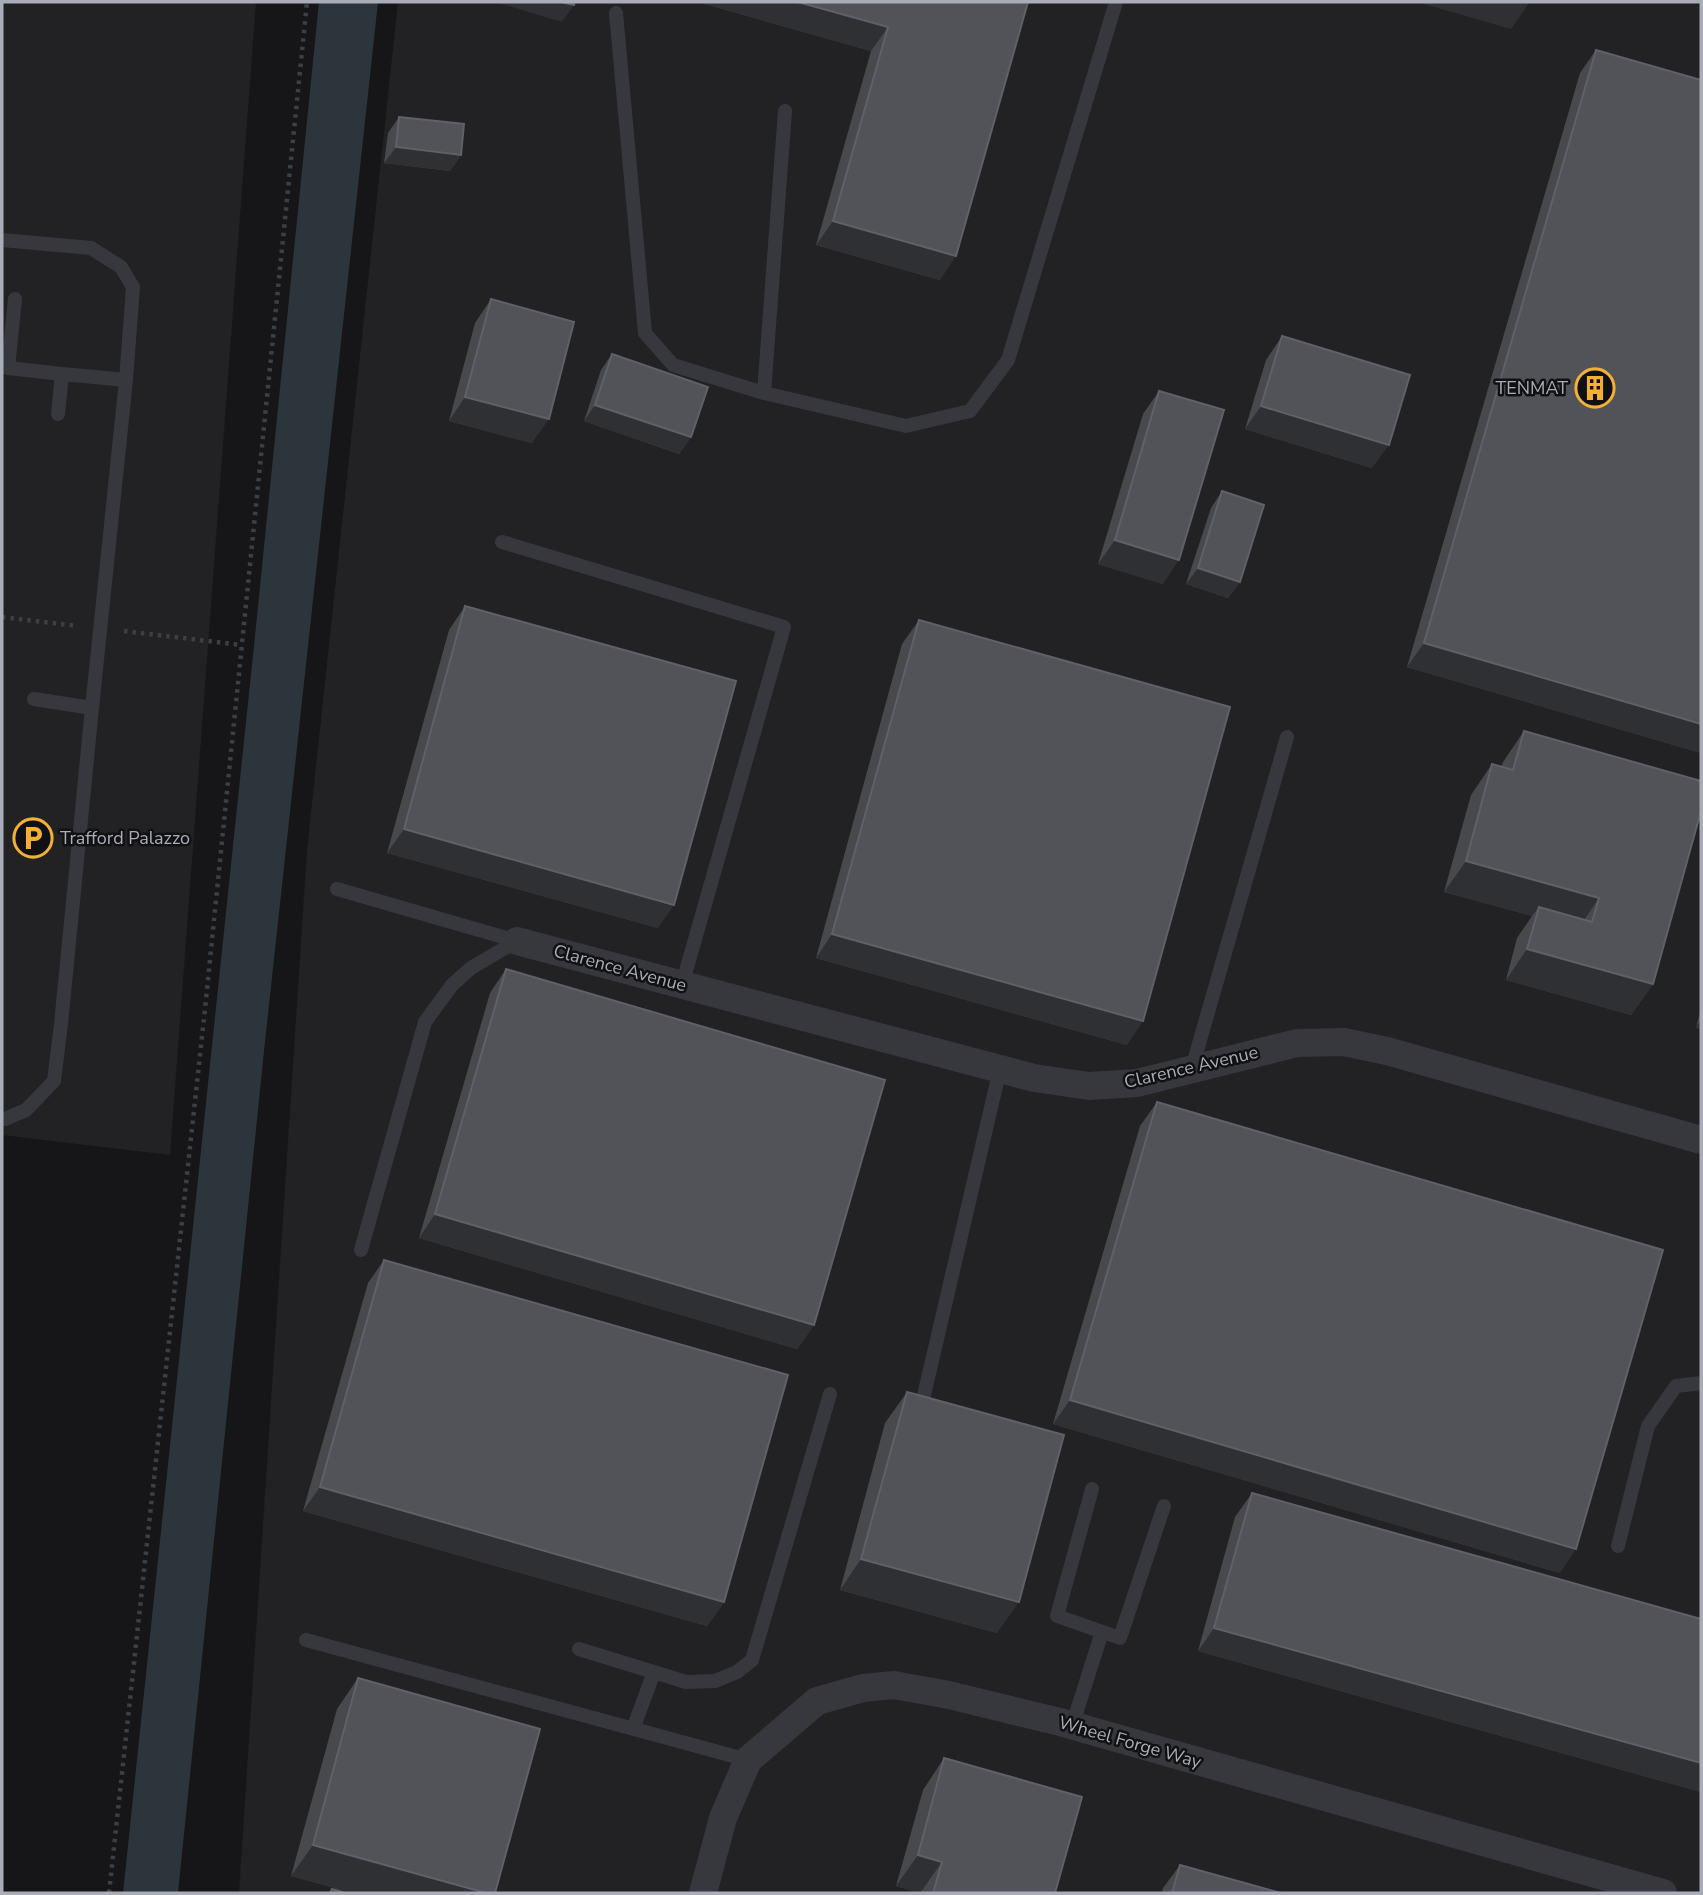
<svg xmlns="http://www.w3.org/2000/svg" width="1703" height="1895" viewBox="0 0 1703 1895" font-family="'Nunito Sans',sans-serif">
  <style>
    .built { fill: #222225 }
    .water { fill: #2c353c }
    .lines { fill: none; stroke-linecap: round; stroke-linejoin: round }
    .path { stroke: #3d3f44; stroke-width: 4.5; stroke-dasharray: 3.5 5; stroke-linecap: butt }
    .service { stroke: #37383d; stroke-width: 14 }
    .minor { stroke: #37383d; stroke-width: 28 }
    .wall { fill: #47494d }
    .shaded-wall { fill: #2f3033 }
    .building { fill: #525359; stroke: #5f6168; stroke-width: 2 }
    .labels { text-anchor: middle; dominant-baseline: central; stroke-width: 5; stroke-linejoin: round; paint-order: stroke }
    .poi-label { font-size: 18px; fill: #a8adb8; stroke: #111113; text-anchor: end }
    .street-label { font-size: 18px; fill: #a8adb8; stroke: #111113 }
  </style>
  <rect width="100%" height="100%" fill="#161618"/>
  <path class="built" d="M2 2H256L170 1155 2 1135Z
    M398 2H1701V1893H239L307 850Z"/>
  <path class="water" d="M319 2H378L264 1051 178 1893H123L254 646Z"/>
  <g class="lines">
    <path class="path" d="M2 617 77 626
      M124 631 241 645
      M109 1893 205 1009 307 2"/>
    <path class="service" d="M616 13 645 333 673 365 764 393 906 426 970 411 1008 360 1116 2
      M2 240 91 248 121 267 133 287 126 380 92 708 61 1024 54 1081 26 1110 5 1119H2
      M15 299 8 368 62 374
      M764 393 785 111
      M58 414 62 374 126 380
      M502 542 784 627 682 985
      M34 699 92 708
      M337 889 517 941
      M1192 1068 1287 737
      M361 1250 425 1022 452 985 471 968 517 941
      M921 1408 1000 1069
      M1092 1489 1057 1616 1120 1638 1164 1506
      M1618 1546 1648 1426 1676 1386 1701 1383
      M306 1640 748 1760
      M579 1649 686 1682 715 1681 737 1672 752 1660 830 1394
      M1072 1726 1102 1632
      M633 1729 654 1672"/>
    <path class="minor" d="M517 941 1034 1078 1089 1086 1137 1083 1297 1043 1344 1042 1387 1051 1701 1140
      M703 1893 723 1818 748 1760 817 1701 863 1688 894 1685 949 1695 1060 1722 1663 1893"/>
  </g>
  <path class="wall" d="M698 2H1028L940 280 816 245 871 51Z
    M1596 50 1701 80V753L1407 667 1580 73Z
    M399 117 461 155 450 171 384 163 388 133Z
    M491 299 532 443 449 421 475 323Z
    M1282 336 1372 468 1245 429 1266 360Z
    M612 354 691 437 679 454 584 421 601 370Z
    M1159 391 1163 584 1098 564 1143 414Z
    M1222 491 1240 582 1228 598 1186 584 1211 508Z
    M465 606 658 928 387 853 449 630Z
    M919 620 1127 1045 816 958 902 644Z
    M1524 731 1653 984 1631 1015 1506 980 1517 938 1532 916 1444 892 1471 795 1492 764 1501 767 1503 762Z
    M506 969 814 1325 797 1349 419 1238 490 993Z
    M1701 1008V1029L1696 1028Z
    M1157 1102 1560 1573 1053 1424 1140 1126Z
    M384 1260 724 1602 707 1626 303 1511 368 1283Z
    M907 1392 997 1633 840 1590 885 1423Z
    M1252 1493 1701 1619V1792L1198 1651 1235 1517Z
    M358 1678 495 1893H353L291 1876 337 1709Z
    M944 1758 1055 1893H920L896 1886 923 1790Z
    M1180 1865 1281 1893H1162L1163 1888Z"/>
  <path class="shaded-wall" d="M496 2H561L574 5 562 22Z
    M698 2H798L888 27 871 51Z
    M1417 2H1530L1511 29Z
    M396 147 461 155 450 171 384 163Z
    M833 221 956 256 940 280 816 245Z
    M465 397 549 419 532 443 449 421Z
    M595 405 691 437 679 454 584 421Z
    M1261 406 1389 445 1372 468 1245 429Z
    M1115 540 1179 560 1163 584 1098 564Z
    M1198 568 1240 582 1228 598 1186 584Z
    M1424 643 1701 724V753L1407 667Z
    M404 829 674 905 658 928 387 853Z
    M1466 861 1599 898 1578 929 1539 907 1532 916 1444 892Z
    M832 934 1143 1021 1127 1045 816 958Z
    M1527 949 1653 984 1631 1015 1506 980Z
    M1701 1020V1029L1696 1028Z
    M435 1214 814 1325 797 1349 419 1238Z
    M1070 1400 1576 1549 1560 1573 1053 1424Z
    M320 1487 724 1602 707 1626 303 1511Z
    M861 1559 1019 1602 997 1633 840 1590Z
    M1214 1628 1701 1763V1792L1198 1651Z
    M313 1845 486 1893H353L291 1876Z
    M918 1855 942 1862 920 1893 896 1886Z"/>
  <path class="building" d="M561 2H575L574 5Z
    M798 2H1028L956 256 833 221 888 27Z
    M1596 50 1701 80V724L1424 643Z
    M399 117 464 124 461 155 396 147Z
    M491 299 574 322 549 419 465 397Z
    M1282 336 1410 375 1389 445 1261 406Z
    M612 354 708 387 691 437 595 405Z
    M1159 391 1224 410 1179 560 1115 540Z
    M1222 491 1264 505 1240 582 1198 568Z
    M465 606 736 681 674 905 404 829Z
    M919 620 1230 707 1143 1021 832 934Z
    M1524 731 1701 781V811L1653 984 1527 949 1539 907 1592 922 1599 898 1466 861 1492 764 1513 770Z
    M506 969 885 1080 814 1325 435 1214Z
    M1157 1102 1663 1250 1576 1549 1070 1400Z
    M384 1260 788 1375 724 1602 320 1487Z
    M907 1392 1064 1435 1019 1602 861 1559Z
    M1252 1493 1701 1619V1763L1214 1628Z
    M358 1678 540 1729 495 1893H486L313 1845Z
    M944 1758 1082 1797 1055 1893H933L942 1862 918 1855Z
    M1180 1865 1281 1893H1172Z
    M332 1889 346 1893H330Z"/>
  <defs>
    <g id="building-ring" transform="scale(2.0125)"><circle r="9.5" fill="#111113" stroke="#f2b134" stroke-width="1.5"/><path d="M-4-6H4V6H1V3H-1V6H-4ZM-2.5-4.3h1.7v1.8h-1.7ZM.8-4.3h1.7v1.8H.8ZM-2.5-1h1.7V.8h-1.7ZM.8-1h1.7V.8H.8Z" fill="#f2b134"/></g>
    <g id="parking-ring" transform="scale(2.0125)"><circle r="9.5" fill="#111113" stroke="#f2b134" stroke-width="1.5"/><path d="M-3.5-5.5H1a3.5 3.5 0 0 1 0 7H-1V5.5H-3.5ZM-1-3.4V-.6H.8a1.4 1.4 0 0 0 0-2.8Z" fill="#f2b134"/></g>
  </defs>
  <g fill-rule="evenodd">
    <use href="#building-ring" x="1595" y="388"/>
    <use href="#parking-ring" x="33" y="838"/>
  </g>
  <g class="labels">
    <g class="poi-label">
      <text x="1568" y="388">TENMAT</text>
      <text x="60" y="838" text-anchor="start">Trafford Palazzo</text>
    </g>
    <g class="street-label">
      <text transform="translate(620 968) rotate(15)">Clarence Avenue</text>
      <text transform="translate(1191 1067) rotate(-13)">Clarence Avenue</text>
      <text transform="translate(1130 1742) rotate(16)">Wheel Forge Way</text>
    </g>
  </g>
  <rect width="1703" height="1895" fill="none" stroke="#a8adb8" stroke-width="7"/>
</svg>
